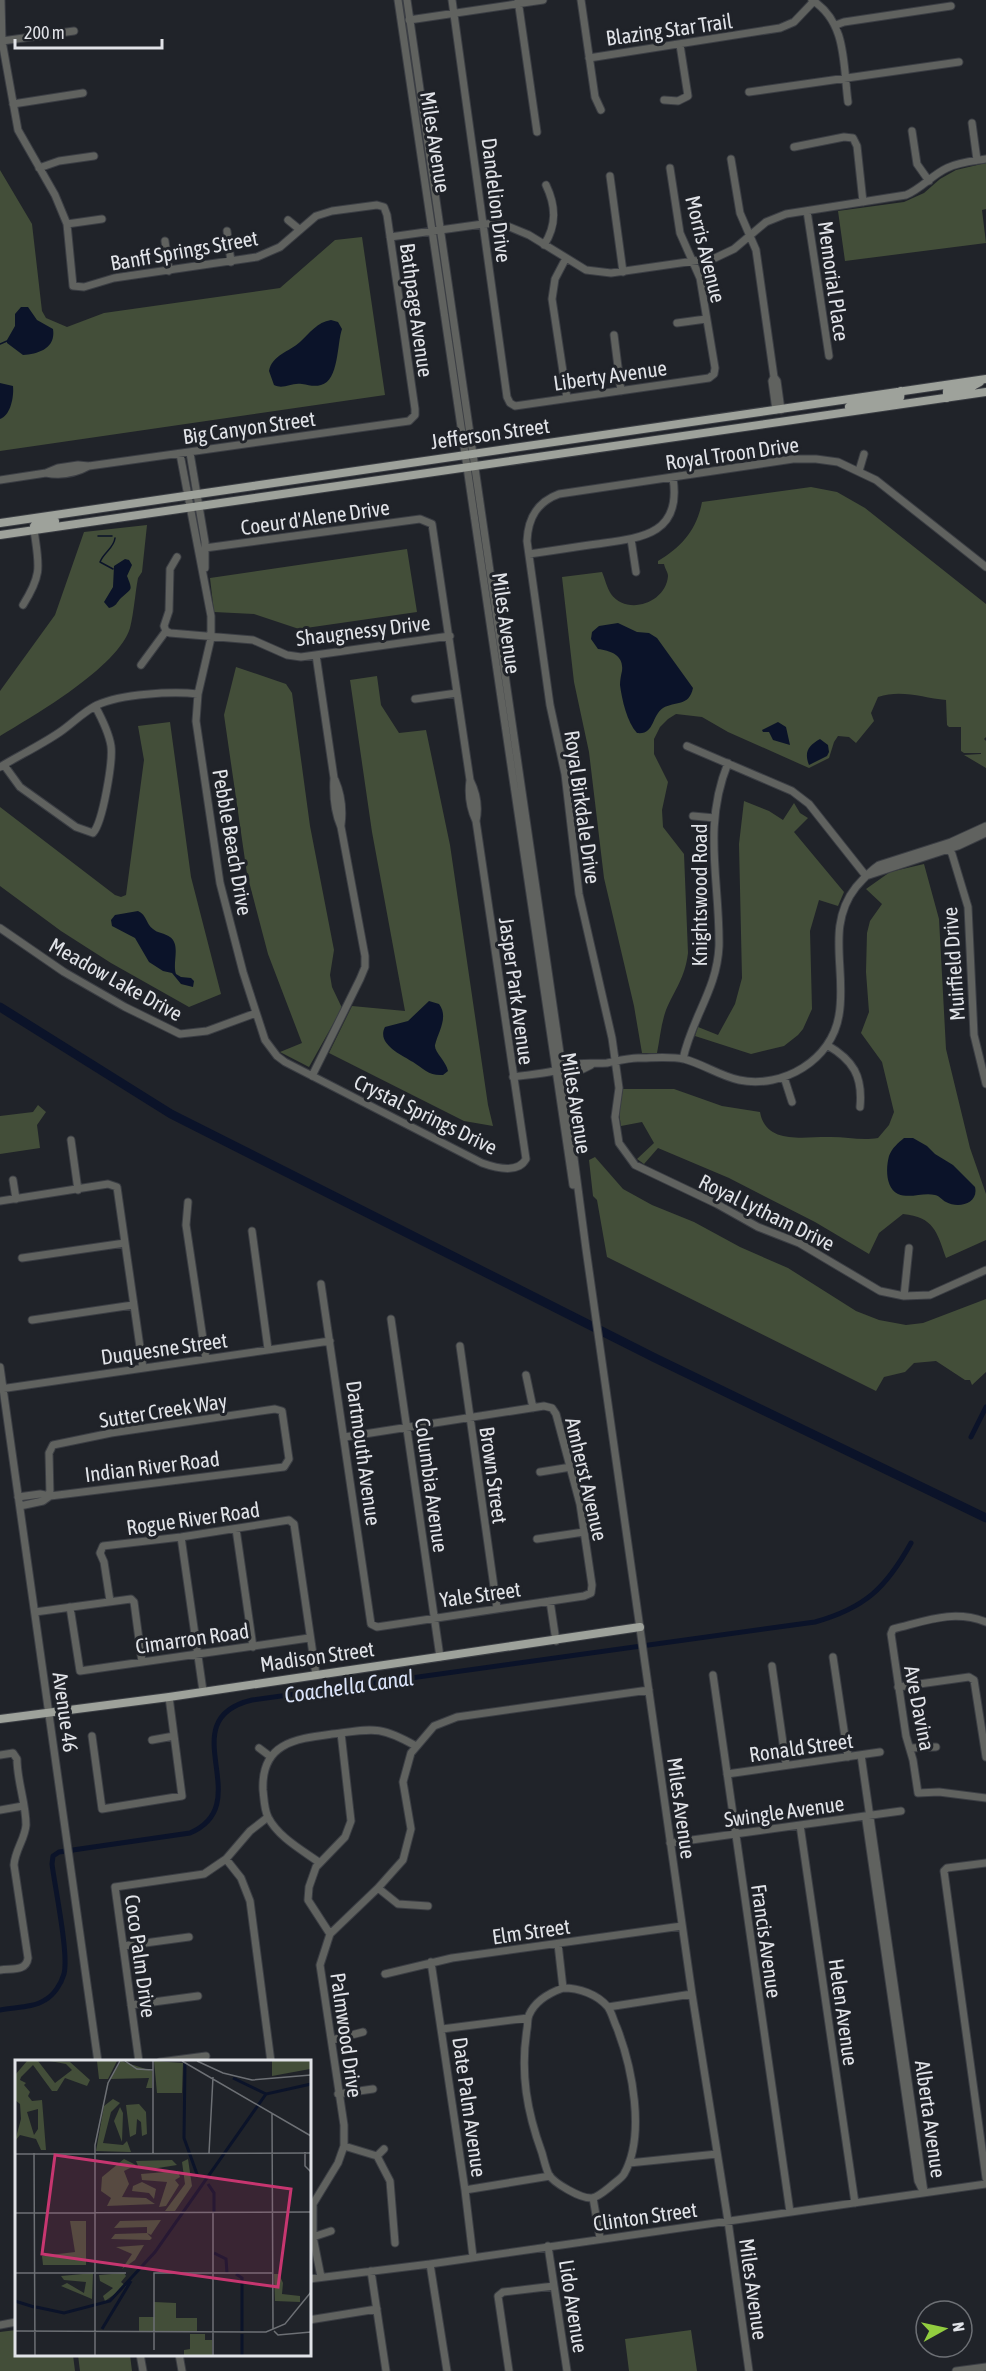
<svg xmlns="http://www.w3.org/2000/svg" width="986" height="2371" viewBox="0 0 986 2371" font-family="'Asap Condensed',sans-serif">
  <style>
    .green { fill: #434e39 }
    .water { fill: #0b1329 }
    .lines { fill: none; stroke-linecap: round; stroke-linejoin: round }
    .stream { stroke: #0b1329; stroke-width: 1.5 }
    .canal { stroke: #0b1329; stroke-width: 5 }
    .river { stroke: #0b1329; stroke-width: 9 }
    .minor-casing { stroke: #3b3e44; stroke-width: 9 }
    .major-casing { stroke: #3b3e44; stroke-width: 10 }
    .minor { stroke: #60625f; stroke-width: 7 }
    .major { stroke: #9ea29b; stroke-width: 8 }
    .labels { text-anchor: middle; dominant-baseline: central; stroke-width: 6; stroke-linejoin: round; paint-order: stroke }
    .street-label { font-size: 21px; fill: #e1e3e8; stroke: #202329 }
    .water-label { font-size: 22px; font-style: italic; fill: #dae3f9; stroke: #202329 }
    .inset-river { fill: none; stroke: #0b1329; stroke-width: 3 }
    .inset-road { fill: none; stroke: #6d7075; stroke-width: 1.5 }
    .view { fill: #c73670; fill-opacity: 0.15; stroke: #c73670; stroke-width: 3 }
    .inset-edge { fill: none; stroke: #e1e3e8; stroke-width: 3 }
  </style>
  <rect width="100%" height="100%" fill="#202329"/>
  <path class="green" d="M986 163V209L982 210 986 243 845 261 838 211 904 202 924 193 940 179 956 170Z
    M0 170 32 224 42 311 46 318 67 327 104 313 280 288 335 240 362 237 385 395 0 451Z
    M811 487 837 492 865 508 986 604V737L984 739 986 741V768L964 755 981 754V753H964L961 751V727H949L947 725 946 700C923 698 902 689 878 697L871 713 874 721 856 743 849 737 838 736 834 742 829 758 809 768 728 732 702 717 676 714 668 719 660 727 654 739V754L668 782 662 810 663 827 684 854 688 953C685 978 675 989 666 1010 661 1024 660 1038 657 1053H642L634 1006 604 878 589 752 574 682 562 577 602 572C605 579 607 588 611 594 627 616 666 603 668 576 668 572 665 569 664 564H658V561C682 547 697 529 702 502Z
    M147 525 142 572 138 578C135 594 134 612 130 628 118 667 35 715 0 736V691L55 615 84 532Z
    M407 549 417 612 299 629 254 614 214 612 210 578Z
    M236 667 286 684 292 693 310 826 334 950 330 975 332 987 342 1008 309 1067 280 1052 302 1043 268 954 247 874 224 715Z
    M377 676 381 705 399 733 426 730 450 845 488 1105 493 1126 464 1121 329 1053 352 1006 405 1011 372 832 350 680Z
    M170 722 191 877 221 994 189 1007 111 963 61 931 0 886V807L115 895 121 897 126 895 144 760 138 726Z
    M744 801 769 811 783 820 794 803 800 813 808 818 794 832 844 892 838 906 819 900 810 931 812 1009 803 1029 798 1035 784 1046 751 1054 695 1036 698 1027 718 1035 735 1004 742 978 739 844Z
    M924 864 939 919 946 1049 970 1148 986 1194V1240L946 1258C937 1232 934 1217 903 1214L879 1233 869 1254 815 1222 729 1178 658 1148 644 1164 637 1159 654 1143 642 1122 621 1126 619 1113 623 1089H674L722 1106 760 1112C766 1146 806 1136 831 1137 848 1137 862 1141 878 1138L889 1125 894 1112 882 1062 861 1033 869 1012 866 972 867 933 870 921 882 904 866 889 890 872Z
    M38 1105 46 1112 37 1125 40 1148 0 1154V1116L33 1112Z
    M595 1157 623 1189 652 1205 694 1222 740 1247 788 1268 856 1311 879 1320 906 1325 923 1323 986 1299V1372L972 1385 970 1380H965L936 1361 914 1363 905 1372 884 1377 876 1391 607 1257 597 1200 593 1196 589 1160Z
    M16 2330V2354L73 2355 75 2371H0V2332Z
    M691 2330 697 2371H629L625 2339Z
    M78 2355H130L132 2371H80Z"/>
  <path class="water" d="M21 307H28L37 320 53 329C56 348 39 354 23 355L7 343V340L15 326V314Z
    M331 320 338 322 342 329C337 343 339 381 321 385 314 387 309 385 302 384 291 382 284 390 274 385L269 371C272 355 289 352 300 342 310 333 317 322 331 320Z
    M0 383 13 386C14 396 11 415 0 419Z
    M125 559 129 560 132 565 127 576C133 591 132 588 121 598 116 603 117 606 109 608L104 602 113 587 114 566Z
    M618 623 637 632 649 633 657 638 693 688C689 707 675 701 663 708 651 716 655 735 637 733 627 722 622 700 620 685 620 680 621 675 622 671 624 655 611 651 598 649L591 639 592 632 599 626Z
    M778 722 786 727 790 745 773 740 769 732H763L762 730Z
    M820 739 828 745 829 752 827 756 809 765C804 752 808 746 820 739Z
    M138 911C147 915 146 924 153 929 157 933 165 933 170 937 181 945 172 963 176 974L181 977 191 978 194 981 193 987 181 984 172 973 163 971 149 962 135 938 112 926 111 920 115 915Z
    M429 1001 439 1004C449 1017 438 1032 435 1045 434 1052 446 1061 448 1071L443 1075C429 1076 424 1069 413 1062 402 1055 376 1044 385 1027L408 1021Z
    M904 1138H913L927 1146 935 1154 953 1165 975 1187C979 1204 958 1209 946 1202 942 1200 940 1196 935 1195 923 1192 910 1199 898 1194 885 1188 886 1167 889 1156 892 1148 898 1143 904 1138Z"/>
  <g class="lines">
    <path class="stream" d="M0 344 7 341
      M98 536H112
      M113 569 100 562C104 552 114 548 115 538"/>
    <path class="canal" d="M971 1437 986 1407
      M0 2010C14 2007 33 2008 45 2000 54 1995 61 1984 64 1974 69 1954 55 1888 52 1864L53 1856 59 1852 190 1833C259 1803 169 1720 252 1700L815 1622C865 1608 886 1588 911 1543"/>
    <path class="river" d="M0 1007 171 1114 655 1358 986 1518"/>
    <g class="minor-casing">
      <path id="minor" d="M398 0 573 1185
        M407 0 562 1067 586 1249 692 1994 728 2221 749 2371
        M452 0 507 397 510 403 515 406 709 378 714 374 715 368 700 278 680 233 670 168
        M518 0 537 132
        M581 0 595 97 601 110
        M812 0C847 22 843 64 848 102
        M409 20 543 0
        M836 25 844 22 951 6
        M2 41 74 31
        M589 58 780 28 794 22 815 0
        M749 92 959 62
        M664 100 678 101 688 96 680 45
        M13 104 83 93
        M972 123 977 160
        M912 131 917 164 929 181
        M794 147 844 137 853 138 857 146 863 202
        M731 159 740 213 756 250 774 377 772 381 776 410
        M39 168 59 161 94 156
        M610 176 623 272
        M807 211 829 356
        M288 220 299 229
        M67 224 102 219
        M227 231 231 262
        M390 237 483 224 500 223 529 235 586 270 611 273 715 258 734 249 766 222 786 214 906 195C922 188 932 175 947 168 959 162 973 161 986 159
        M165 241 169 271
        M544 245C557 225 556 206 546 185
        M566 258 555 279 552 299 567 398
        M677 323 706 319
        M614 335 621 391
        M774 377 777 381 781 410
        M190 453 205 542V568
        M180 454 211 616V638L198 694 196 721 220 883 243 972 265 1040 277 1056 285 1062 482 1163C496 1168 518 1174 526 1159L476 821C470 808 468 794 470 780
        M859 471 864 454
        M46 473C61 476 76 473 89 466
        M0 480 46 473 58 468 78 465 89 466 409 421 415 415V409L387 215 384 207 377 205 332 211 316 216 280 247 257 257 114 278 84 287 73 286 67 224 55 195 18 130 2 41 1 0
        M631 539 636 572
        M205 548 420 519 432 524 470 780C476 792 479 807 476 821
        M529 554C552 551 575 547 597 544 641 538 682 535 673 478
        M177 557 170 569 169 611 164 626 166 631 170 633 253 640 287 655 301 657 450 636
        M986 567 876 480 838 462 816 459H793L559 494C537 502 528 518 527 541L550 705 565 774 579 894 612 1038 619 1088 615 1117 619 1143 635 1165 717 1204 758 1227 799 1243 880 1291 904 1296 930 1295 986 1270
        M23 605C43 573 39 566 34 530
        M141 665 166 631
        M415 699 457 693
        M687 746 792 791 809 804 866 876
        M4 765 20 787 76 827 93 833C103 822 113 761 111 746 109 733 101 717 95 706
        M0 767C20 755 41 745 60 732 73 723 83 712 97 705 121 694 172 691 198 694
        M335 780C341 794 343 810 341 825
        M693 816 715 818
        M946 844 952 854 968 907 974 1035 986 1084
        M866 876 958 846 986 833
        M0 928 64 972 125 1007 180 1034 207 1031 256 1013
        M827 1045C853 1060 863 1076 860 1107
        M683 1059C692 1017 717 990 719 946 720 881 702 827 728 763
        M560 1072 583 1069 591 1065
        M312 1076 360 979 365 967V956L341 827C334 811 333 795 334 778L316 655
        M513 1077C526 1075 541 1074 554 1071 559 1070 564 1066 570 1065 582 1062 594 1064 607 1063 617 1061 628 1058 638 1058 652 1058 670 1056 684 1059 703 1064 720 1076 739 1080 783 1089 832 1060 839 1015 847 971 825 926 856 887 863 879 870 871 879 865L951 842 986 826
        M784 1077 792 1102
        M71 1140 78 1190
        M13 1180 16 1199
        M0 1201 108 1184 117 1187 143 1368
        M188 1202 186 1225 206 1359
        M252 1231 268 1349
        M22 1258 125 1243
        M321 1284 371 1624 377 1627 584 1596 591 1593 592 1585 580 1504 556 1414 552 1408 544 1406 345 1437
        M904 1296 909 1248
        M391 1319 440 1657
        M32 1320 133 1305
        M460 1346 497 1608
        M0 1367 98 2062
        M526 1375 533 1408
        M0 1389 330 1341
        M540 1472 571 1467
        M18 1497 40 1494 50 1496
        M20 1506 43 1501 50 1496 284 1467 289 1459 282 1411 275 1409 111 1433 53 1445 49 1453 50 1496
        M236 1529 253 1647
        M181 1537 203 1691
        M537 1539 584 1532
        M110 1601 104 1562 100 1553 103 1546 181 1537 289 1520 294 1524 316 1675
        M550 1601 556 1641
        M70 1607 80 1671 309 1638
        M35 1612 131 1599 134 1602 142 1662
        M986 1622C953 1609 926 1621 893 1629L891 1634 906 1736 913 1760 918 1793 939 1792 986 1798
        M833 1657 848 1757
        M772 1666 786 1764
        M713 1675 790 2212
        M898 1687 969 1677 974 1680 986 1757
        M92 1736 102 1809 182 1796 169 1697
        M152 1740 174 1736
        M259 1748 271 1757
        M910 1748 936 1747
        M0 1755 13 1753 17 1759C17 1781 26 1803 26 1825 25 1839 15 1850 14 1865L28 1958C26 1972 11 1968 0 1970
        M861 1755 924 2192
        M727 1774 880 1752
        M0 1810 23 1806
        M869 1816 866 1820 918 2181 922 2189
        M800 1825 855 2203
        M670 1843 901 1811
        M226 1859 241 1878 250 1901 271 2062
        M320 1863C302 1850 278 1837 268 1817 264 1809 264 1798 263 1790 261 1743 295 1739 332 1734 373 1729 379 1725 416 1746
        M986 1863 947 1868 944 1871 986 2178
        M378 1888 398 1904 428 1906
        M330 1934 308 1900 309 1887 316 1867 345 1837 351 1821 341 1733
        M558 1944 563 1988
        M123 1946 189 1937
        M431 1962 465 2190 473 2257
        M385 1974 452 1958 682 1926
        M563 1988C579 1988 597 1994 608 2007 612 2013 614 2022 617 2028 632 2067 646 2135 624 2174 621 2179 615 2182 611 2186 606 2190 598 2197 592 2198 581 2199 554 2183 549 2175 546 2169 544 2160 542 2153 527 2112 520 2073 527 2029 528 2024 527 2020 529 2015 535 2001 549 1993 563 1988Z
        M131 2005 198 1996
        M608 2007 692 1994
        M442 2029 528 2018
        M332 2040 363 2032
        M139 2062 115 1887 204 1874 226 1859 250 1831 268 1817
        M160 2062 206 2056
        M338 2094 373 2089
        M344 2146 377 2156 390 2181 395 2243
        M377 2156 384 2149
        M629 2163 717 2154
        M465 2190 550 2176
        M593 2198 600 2238
        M313 2237 331 2231
        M548 2246 567 2371
        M430 2264 447 2371
        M371 2271 386 2371
        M321 2277 313 2237V2204L338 2163 344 2146V2125L320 1965 330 1934 378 1888 403 1860 411 1829 403 1782 411 1753 434 1726 457 1717 649 1690
        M309 2279 430 2264 986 2184
        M309 2320 377 2309
        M0 2325 16 2322
        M140 2354 143 2371
        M179 2354 182 2371
        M509 2371 498 2296 503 2292 554 2286
        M956 2371 986 2367"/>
    </g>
    <g class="major-casing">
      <path id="major" d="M947 398V391L971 387 980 382
        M849 407 900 398 901 391
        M0 523 986 379
        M34 530V526L36 524 55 521
        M0 535 986 392
        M0 1719 169 1697 640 1627"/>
    </g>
    <use href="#minor" class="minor"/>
    <use href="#major" class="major"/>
  </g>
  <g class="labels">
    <g class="street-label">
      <text transform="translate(669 29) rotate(-8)">Blazing Star Trail</text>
      <text transform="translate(436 142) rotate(81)">Miles Avenue</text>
      <text transform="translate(497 200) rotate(83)">Dandelion Drive</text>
      <text transform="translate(706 249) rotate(76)">Morris Avenue</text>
      <text transform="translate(184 250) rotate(-10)">Banff Springs Street</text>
      <text transform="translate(834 281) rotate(82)">Memorial Place</text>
      <text transform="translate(417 310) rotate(82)">Bathpage Avenue</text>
      <text transform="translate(610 375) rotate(-8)">Liberty Avenue</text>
      <text transform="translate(249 427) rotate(-8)">Big Canyon Street</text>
      <text transform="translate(490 433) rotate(-8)">Jefferson Street</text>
      <text transform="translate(732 453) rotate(-8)">Royal Troon Drive</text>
      <text transform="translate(315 517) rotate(-8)">Coeur d'Alene Drive</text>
      <text transform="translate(507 623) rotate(82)">Miles Avenue</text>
      <text transform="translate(363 630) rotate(-7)">Shaugnessy Drive</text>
      <text transform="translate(583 807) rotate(82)">Royal Birkdale Drive</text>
      <text transform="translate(233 842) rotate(80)">Pebble Beach Drive</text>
      <text transform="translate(699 895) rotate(-90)">Knightswood Road</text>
      <text transform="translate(953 964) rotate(-94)">Muirfield Drive</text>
      <text transform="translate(116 979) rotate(29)">Meadow Lake Drive</text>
      <text transform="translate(517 991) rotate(82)">Jasper Park Avenue</text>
      <text transform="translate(577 1103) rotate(81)">Miles Avenue</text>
      <text transform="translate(426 1114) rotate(26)">Crystal Springs Drive</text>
      <text transform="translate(767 1212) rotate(26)">Royal Lytham Drive</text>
      <text transform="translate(164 1348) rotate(-8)">Duquesne Street</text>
      <text transform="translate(163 1410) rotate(-9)">Sutter Creek Way</text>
      <text transform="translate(364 1453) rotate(82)">Dartmouth Avenue</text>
      <text transform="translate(152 1466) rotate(-7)">Indian River Road</text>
      <text transform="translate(494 1475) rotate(82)">Brown Street</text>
      <text transform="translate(587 1479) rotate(77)">Amherst Avenue</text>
      <text transform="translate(432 1485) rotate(82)">Columbia Avenue</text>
      <text transform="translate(193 1518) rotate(-8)">Rogue River Road</text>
      <text transform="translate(480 1594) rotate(-8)">Yale Street</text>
      <text transform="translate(192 1638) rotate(-8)">Cimarron Road</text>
      <text transform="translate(317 1656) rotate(-8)">Madison Street</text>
      <text transform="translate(920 1708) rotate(79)">Ave Davina</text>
      <text transform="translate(66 1712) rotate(82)">Avenue 46</text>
      <text transform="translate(801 1747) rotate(-8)">Ronald Street</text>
      <text transform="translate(682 1808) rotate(82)">Miles Avenue</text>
      <text transform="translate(784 1811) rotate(-8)">Swingle Avenue</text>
      <text transform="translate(531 1931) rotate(-8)">Elm Street</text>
      <text transform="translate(767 1941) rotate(82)">Francis Avenue</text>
      <text transform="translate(141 1956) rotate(82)">Coco Palm Drive</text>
      <text transform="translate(844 2012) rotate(82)">Helen Avenue</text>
      <text transform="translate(347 2035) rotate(82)">Palmwood Drive</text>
      <text transform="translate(470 2107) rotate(82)">Date Palm Avenue</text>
      <text transform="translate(931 2119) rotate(82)">Alberta Avenue</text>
      <text transform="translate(645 2216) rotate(-8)">Clinton Street</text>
      <text transform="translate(754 2289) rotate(82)">Miles Avenue</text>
      <text transform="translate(574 2306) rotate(81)">Lido Avenue</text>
    </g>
    <g class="water-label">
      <text transform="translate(349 1686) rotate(-8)">Coachella Canal</text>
    </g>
  </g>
  <g transform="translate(15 2060)">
    <rect width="296" height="296" fill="#202329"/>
    <path d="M12 1H23L40 23 57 10 51 4 35 1 55 2 75 20 72 26 50 18 42 31H37L18 5 6 17 5 20 11 23 9 25 15 32 13 36 17 41 27 40 31 90H26L21 79 5 75 0 81 6 59 5 44 0 40V15ZM23 49V69L19 75 12 52ZM82 1H102L93 19H84ZM106 1 137 11V28H131L134 18 95 19ZM139 1 168 3 167 33H142ZM257 1H295V9L257 16ZM98 39 105 43 96 52 88 83 108 85 112 81 116 92 81 91 89 46ZM124 44 131 52 132 74 127 76 126 62 122 59 121 74 115 77 111 45ZM105 47 108 53 107 82 99 61ZM109 99 121 105 109 111 114 124 107 137 131 138 140 144 92 146 96 138 86 131 87 117ZM173 99 177 126 160 151H150L170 124 167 102ZM157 100 162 105 143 108H124L121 101ZM163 111 165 117 160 120 164 125 151 146 144 147 152 122 127 120 126 114ZM127 122 141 129 139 139 134 133 117 131 118 126ZM146 160 136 175 132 173 137 178 135 180 96 179 100 174 132 173V167L99 168 105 161ZM55 161H71V205H28L27 196 60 192ZM129 185 120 200 107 209 117 194 101 187ZM78 213 77 239 46 226 52 223 69 233 71 222 49 220 46 216ZM109 213 111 216 106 222 111 226 90 241 88 236 98 228 85 221 84 215ZM259 214H264L268 223 267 234 285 236V242L260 241ZM139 242 161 243V258H182V271H124V257H139ZM175 274H190V280H197V295H169V290L175 289Z" fill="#434e39" fill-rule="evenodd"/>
    <path class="inset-river" d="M170 3 169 78 183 117M218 18 251 34M193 124 199 133V153M199 193 211 199 212 213M221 214 227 218V271M0 241 19 247M21 247 49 253 95 241 140 192 251 34 296 24M87 269 116 221M227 274V295"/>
    <path class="inset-road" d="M110 1 122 9 138 10M138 1V94M167 1 296 76M182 1 208 13 237 20 296 15M257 54 258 269M290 92V106L296 112M19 93 20 295M194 93 198 17M0 94 296 93M0 153 296 152M198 153V295M0 213H111M0 271 251 272 270 264 296 232M259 271 263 275 296 272M139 290V213H258M80 295V85L93 23 105 1"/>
    <path class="view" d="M40 95 276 129 263 227 27 194Z"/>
    <rect width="296" height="296" class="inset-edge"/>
  </g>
  <g transform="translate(944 2329) rotate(82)"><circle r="28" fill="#202329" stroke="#6d7075" stroke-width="1.5"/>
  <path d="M0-4.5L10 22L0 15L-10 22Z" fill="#92cd3f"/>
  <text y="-9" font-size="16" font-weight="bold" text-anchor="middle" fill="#e1e3e8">N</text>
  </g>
  <path d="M15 39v9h147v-9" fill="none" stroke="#e1e3e8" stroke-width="3"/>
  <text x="24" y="39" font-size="18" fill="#e1e3e8" stroke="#202329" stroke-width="4.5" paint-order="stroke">200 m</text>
</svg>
